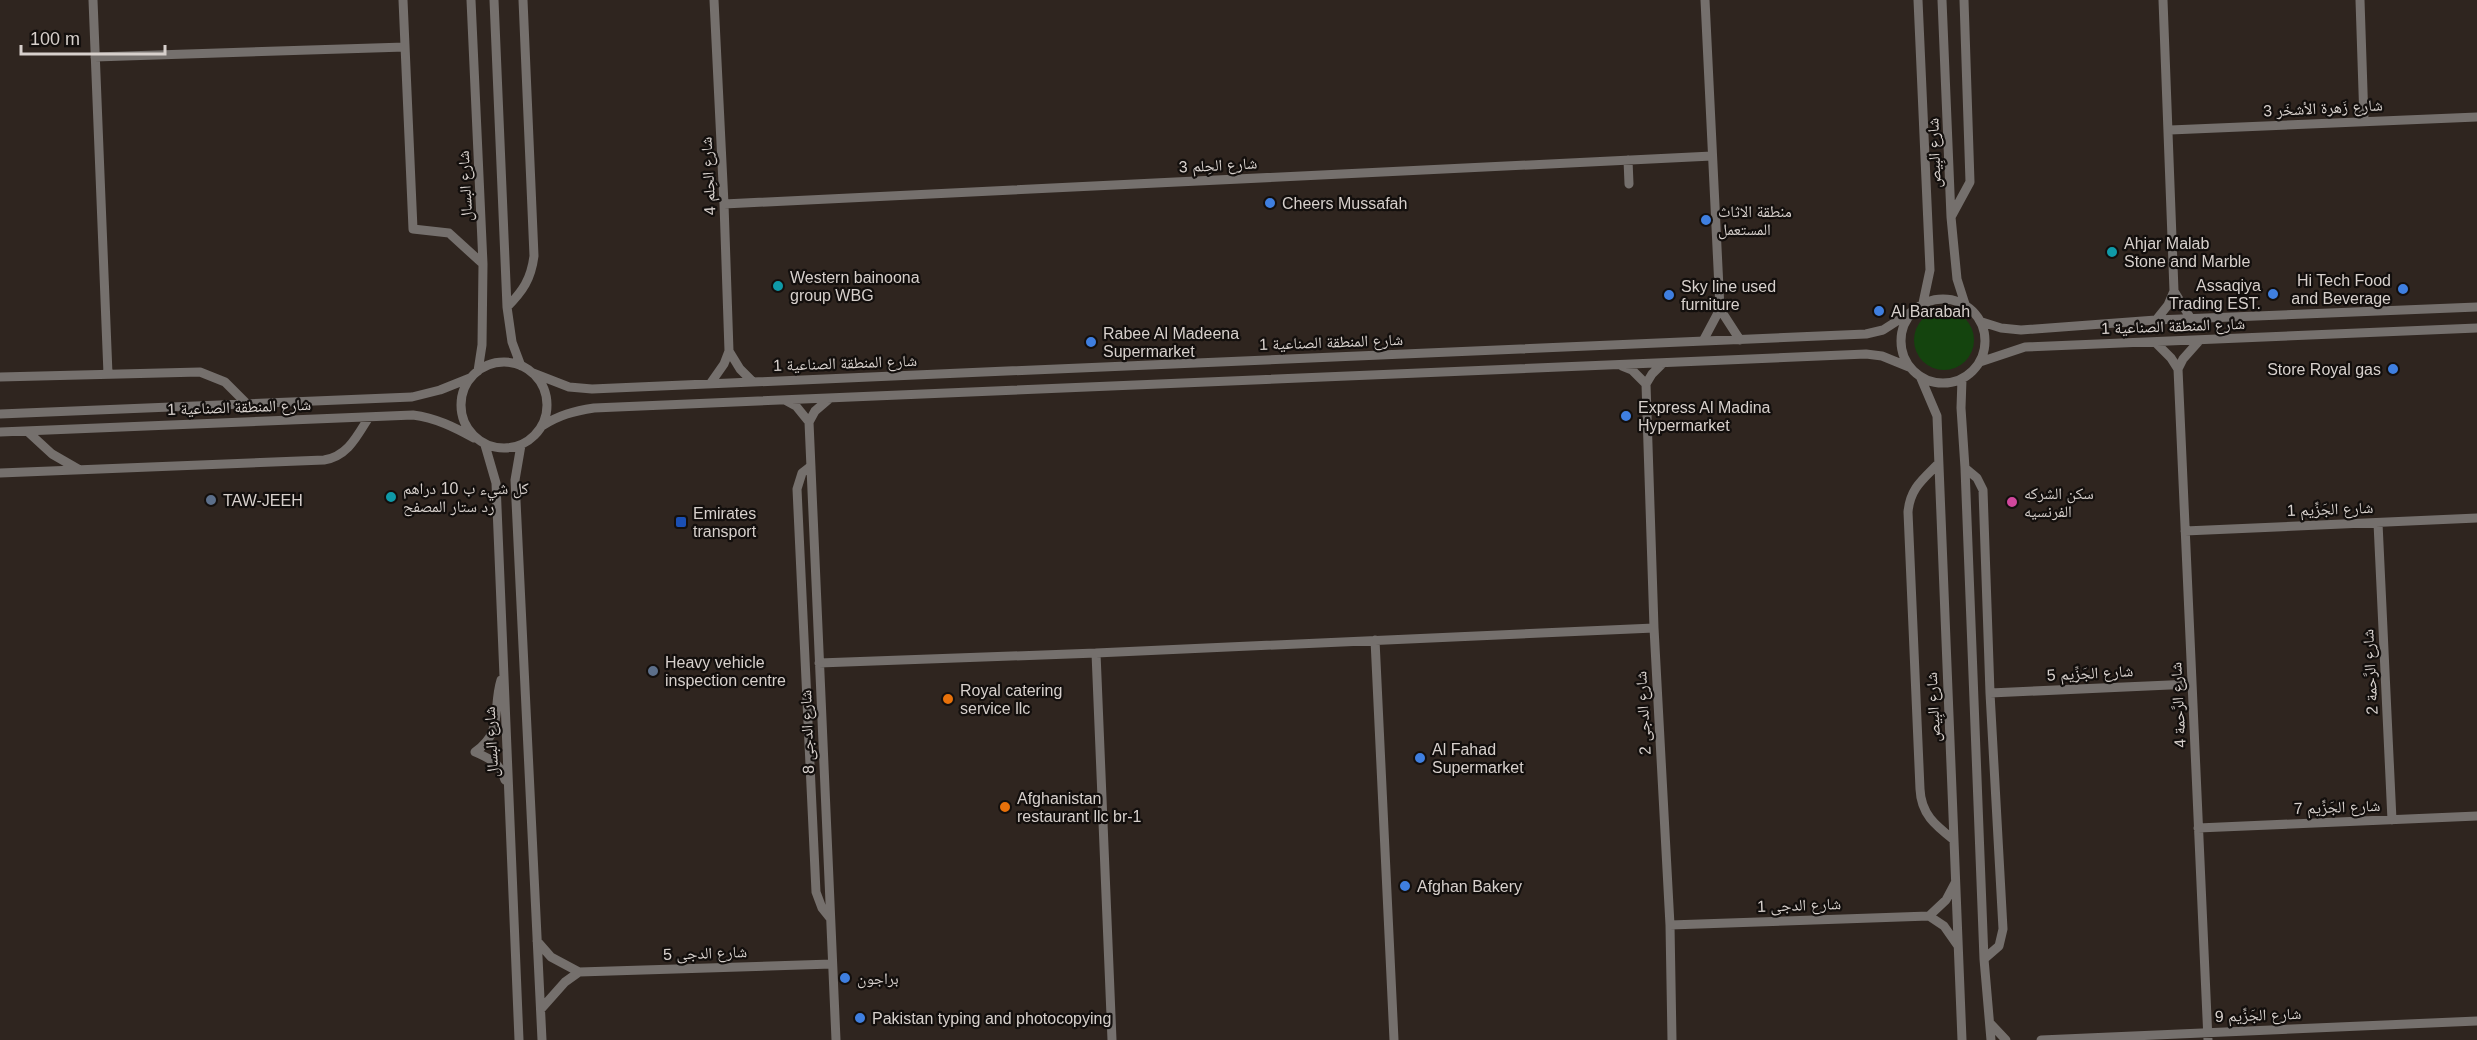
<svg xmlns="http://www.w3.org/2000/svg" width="2477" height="1040" viewBox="0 0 2477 1040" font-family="Helvetica,'Noto Naskh Arabic',sans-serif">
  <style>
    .green { fill: #14440e }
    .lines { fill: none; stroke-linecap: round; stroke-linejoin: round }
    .minor { stroke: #75706d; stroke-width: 9 }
    .shop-dot { fill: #3f7fe0; stroke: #130f0d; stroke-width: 2 }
    .culture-dot { fill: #0f9aa8; stroke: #130f0d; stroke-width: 2 }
    .service-dot { fill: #5c6f8a; stroke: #130f0d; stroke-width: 2 }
    .hotel-dot { fill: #d1479c; stroke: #130f0d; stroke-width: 2 }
    .transit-dot { fill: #1a4fb4; stroke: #130f0d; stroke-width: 2 }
    .food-dot { fill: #e8710a; stroke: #130f0d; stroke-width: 2 }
    .labels { text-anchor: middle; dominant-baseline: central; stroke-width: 4.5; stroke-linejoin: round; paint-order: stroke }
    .street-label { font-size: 16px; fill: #d7d0cc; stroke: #130f0d }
    .poi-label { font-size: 16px; fill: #d7d0cc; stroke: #130f0d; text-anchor: start }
  </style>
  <rect width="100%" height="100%" fill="#2f251f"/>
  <path class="green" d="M1914 340a30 30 0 1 1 60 0a30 30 0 1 1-60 0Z"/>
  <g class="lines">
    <path class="minor" d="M93 0 108 374
      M403 0 413 229 449 233 483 264
      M471 0 483 264 482 345 478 371
      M494 0 507 307 512 342 521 366
      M1918 0 1930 270 1923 303
      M1942 0 1951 217 1957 279 1965 304
      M2360 0 2364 121
      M95 57 405 47
      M2170 130 2477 117
      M1628 160 1629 184
      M724 204 1712 156
      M1951 217 1970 182 1964 0
      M2174 291 2191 319
      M1901 341a42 42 0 1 1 84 0a42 42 0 1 1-84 0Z
      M507 307C523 291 531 279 534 256L523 0
      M1720 309 1740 340
      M2156 320 2168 305 2174 291 2163 0
      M1982 322 2001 328 2021 330 2156 320 2477 307
      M1703 341 1720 309 1705 0
      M2199 341 2183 359 2178 369 2208 1040
      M2155 342 2171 358 2178 369
      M729 351 740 369 753 382
      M461 405a43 43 0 1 1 86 0a43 43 0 1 1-86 0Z
      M1980 362 2025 347 2477 328
      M1663 363 1652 374 1646 384 1654 628 1670 925 1672 1040
      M1622 366 1632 370 1646 384
      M533 373 569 387 592 389 1866 334 1883 330 1911 312
      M1920 376 1937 416 1962 1040
      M0 377 200 372 225 382 247 404
      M1962 379 1961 408 1965 468 1984 959 1991 1040
      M710 384 724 364 729 351 724 204 714 0
      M785 400 796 406 809 422 836 1040
      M0 414 412 397 440 390 470 378
      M809 422 815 411 829 399
      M542 426C559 415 574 411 594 408L1866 354 1882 356 1909 367
      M27 431 52 454 78 469
      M0 432 413 415C436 418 454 427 474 438
      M485 445 496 483 519 1040
      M521 445 515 480 542 1040
      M1937 465C1922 480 1910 489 1908 512L1920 789C1921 814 1935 825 1954 840
      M811 466 802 473 797 489 816 892 822 908 830 918
      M1965 468 1977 478 1983 490 1990 693 2003 929 1999 946 1984 959
      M0 473 324 460C348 456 357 436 369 417
      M2378 523 2392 820
      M2185 531 2477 518
      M1375 640 1394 1040
      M1096 653 1112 1040
      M819 663 1096 653 1654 628
      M1990 693 2192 684
      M475 752C504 732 492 709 501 680
      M475 752C491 759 500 763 505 780
      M2198 828 2477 816
      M1929 916 1946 900 1955 883
      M1670 925 1929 916 1944 926 1958 946
      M537 941 551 957 579 972 832 964
      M541 1009 565 982 579 972
      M1990 1023 2006 1040
      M2041 1040 2477 1021"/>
  </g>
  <g class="shop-dot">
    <circle cx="1270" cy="203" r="6"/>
    <circle cx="1706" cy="220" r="6"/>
    <circle cx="2403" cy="289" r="6"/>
    <circle cx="2273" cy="294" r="6"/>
    <circle cx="1669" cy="295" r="6"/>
    <circle cx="1879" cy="311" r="6"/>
    <circle cx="1091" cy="342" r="6"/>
    <circle cx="2393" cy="369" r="6"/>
    <circle cx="1626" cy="416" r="6"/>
    <circle cx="1420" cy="758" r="6"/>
    <circle cx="1405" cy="886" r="6"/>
    <circle cx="845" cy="978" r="6"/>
    <circle cx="860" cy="1018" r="6"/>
  </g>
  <g class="culture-dot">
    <circle cx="2112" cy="252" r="6"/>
    <circle cx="778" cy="286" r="6"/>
    <circle cx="391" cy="497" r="6"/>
  </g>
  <g class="service-dot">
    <circle cx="211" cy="500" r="6"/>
    <circle cx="653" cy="671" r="6"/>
  </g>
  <circle class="hotel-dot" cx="2012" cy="502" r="6"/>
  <rect class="transit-dot" x="675" y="516" width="12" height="12" rx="3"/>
  <g class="food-dot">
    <circle cx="948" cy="699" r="6"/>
    <circle cx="1005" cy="807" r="6"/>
  </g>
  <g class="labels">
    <g class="street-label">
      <text transform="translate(2323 108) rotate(-3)">شارع زَهرة الأشخَر 3</text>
      <text transform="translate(1934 153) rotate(-92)">شارع البِيص</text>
      <text transform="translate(1218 165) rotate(-3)">شارع الحِلم 3</text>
      <text transform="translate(708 176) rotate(-93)">شارع الحِلم 4</text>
      <text transform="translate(465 186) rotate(-93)">شارع البسال</text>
      <text transform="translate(2173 326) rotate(-2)">شارع المنطقة الصناعية 1</text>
      <text transform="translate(1331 342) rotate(-2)">شارع المنطقة الصناعية 1</text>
      <text transform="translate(845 363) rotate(-2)">شارع المنطقة الصناعية 1</text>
      <text transform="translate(239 407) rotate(-2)">شارع المنطقة الصناعية 1</text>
      <text transform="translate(2330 509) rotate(-2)">شارع الجَزِّيم 1</text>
      <text transform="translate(2370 672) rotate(-93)">شارع الرَّحمة 2</text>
      <text transform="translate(2090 673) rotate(-3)">شارع الجَزِّيم 5</text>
      <text transform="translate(2178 705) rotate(-93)">شارع الرَّحمة 4</text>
      <text transform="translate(1933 707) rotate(-93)">شارع البِيص</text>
      <text transform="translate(1643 713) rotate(-93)">شارع الدجى 2</text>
      <text transform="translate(807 732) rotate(-92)">شارع الدجى 8</text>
      <text transform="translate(491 742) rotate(-93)">شارع البسال</text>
      <text transform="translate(2337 807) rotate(-2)">شارع الجَزِّيم 7</text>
      <text transform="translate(1799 905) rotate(-2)">شارع الدجى 1</text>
      <text transform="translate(705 953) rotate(-2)">شارع الدجى 5</text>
      <text transform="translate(2258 1015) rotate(-2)">شارع الجَزِّيم 9</text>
    </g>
    <g class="poi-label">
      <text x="1282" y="203">Cheers Mussafah</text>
      <text x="1718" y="211">منطقة الاثاث<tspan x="1718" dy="18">المستعمل</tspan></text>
      <text x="2124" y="243">Ahjar Malab<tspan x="2124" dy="18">Stone and Marble</tspan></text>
      <text x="790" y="277">Western bainoona<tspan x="790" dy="18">group WBG</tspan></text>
      <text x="2391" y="280" text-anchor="end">Hi Tech Food<tspan x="2391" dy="18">and Beverage</tspan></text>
      <text x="2261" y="285" text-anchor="end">Assaqiya<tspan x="2261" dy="18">Trading EST.</tspan></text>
      <text x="1681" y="286">Sky line used<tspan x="1681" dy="18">furniture</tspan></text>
      <text x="1891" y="311">Al Barabah</text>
      <text x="1103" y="333">Rabee Al Madeena<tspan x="1103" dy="18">Supermarket</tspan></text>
      <text x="2381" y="369" text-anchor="end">Store Royal gas</text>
      <text x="1638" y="407">Express Al Madina<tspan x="1638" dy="18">Hypermarket</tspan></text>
      <text x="403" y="488">كل شيء ب 10 دراهم<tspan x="403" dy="18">رد ستار المصفح</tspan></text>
      <text x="2024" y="493">سكن الشركه<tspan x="2024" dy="18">الفرنسيه</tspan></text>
      <text x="223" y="500">TAW-JEEH</text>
      <text x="693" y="513">Emirates<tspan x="693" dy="18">transport</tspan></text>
      <text x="665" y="662">Heavy vehicle<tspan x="665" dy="18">inspection centre</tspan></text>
      <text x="960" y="690">Royal catering<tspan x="960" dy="18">service llc</tspan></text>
      <text x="1432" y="749">Al Fahad<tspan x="1432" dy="18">Supermarket</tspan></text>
      <text x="1017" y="798">Afghanistan<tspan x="1017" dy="18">restaurant llc br-1</tspan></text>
      <text x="1417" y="886">Afghan Bakery</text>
      <text x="857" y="978">براجون</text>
      <text x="872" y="1018">Pakistan typing and photocopying</text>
    </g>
  </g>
  <path d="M21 45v9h144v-9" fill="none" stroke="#d7d0cc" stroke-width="3"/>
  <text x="30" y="45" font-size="18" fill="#d7d0cc" stroke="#130f0d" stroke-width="4.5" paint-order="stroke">100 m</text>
</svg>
